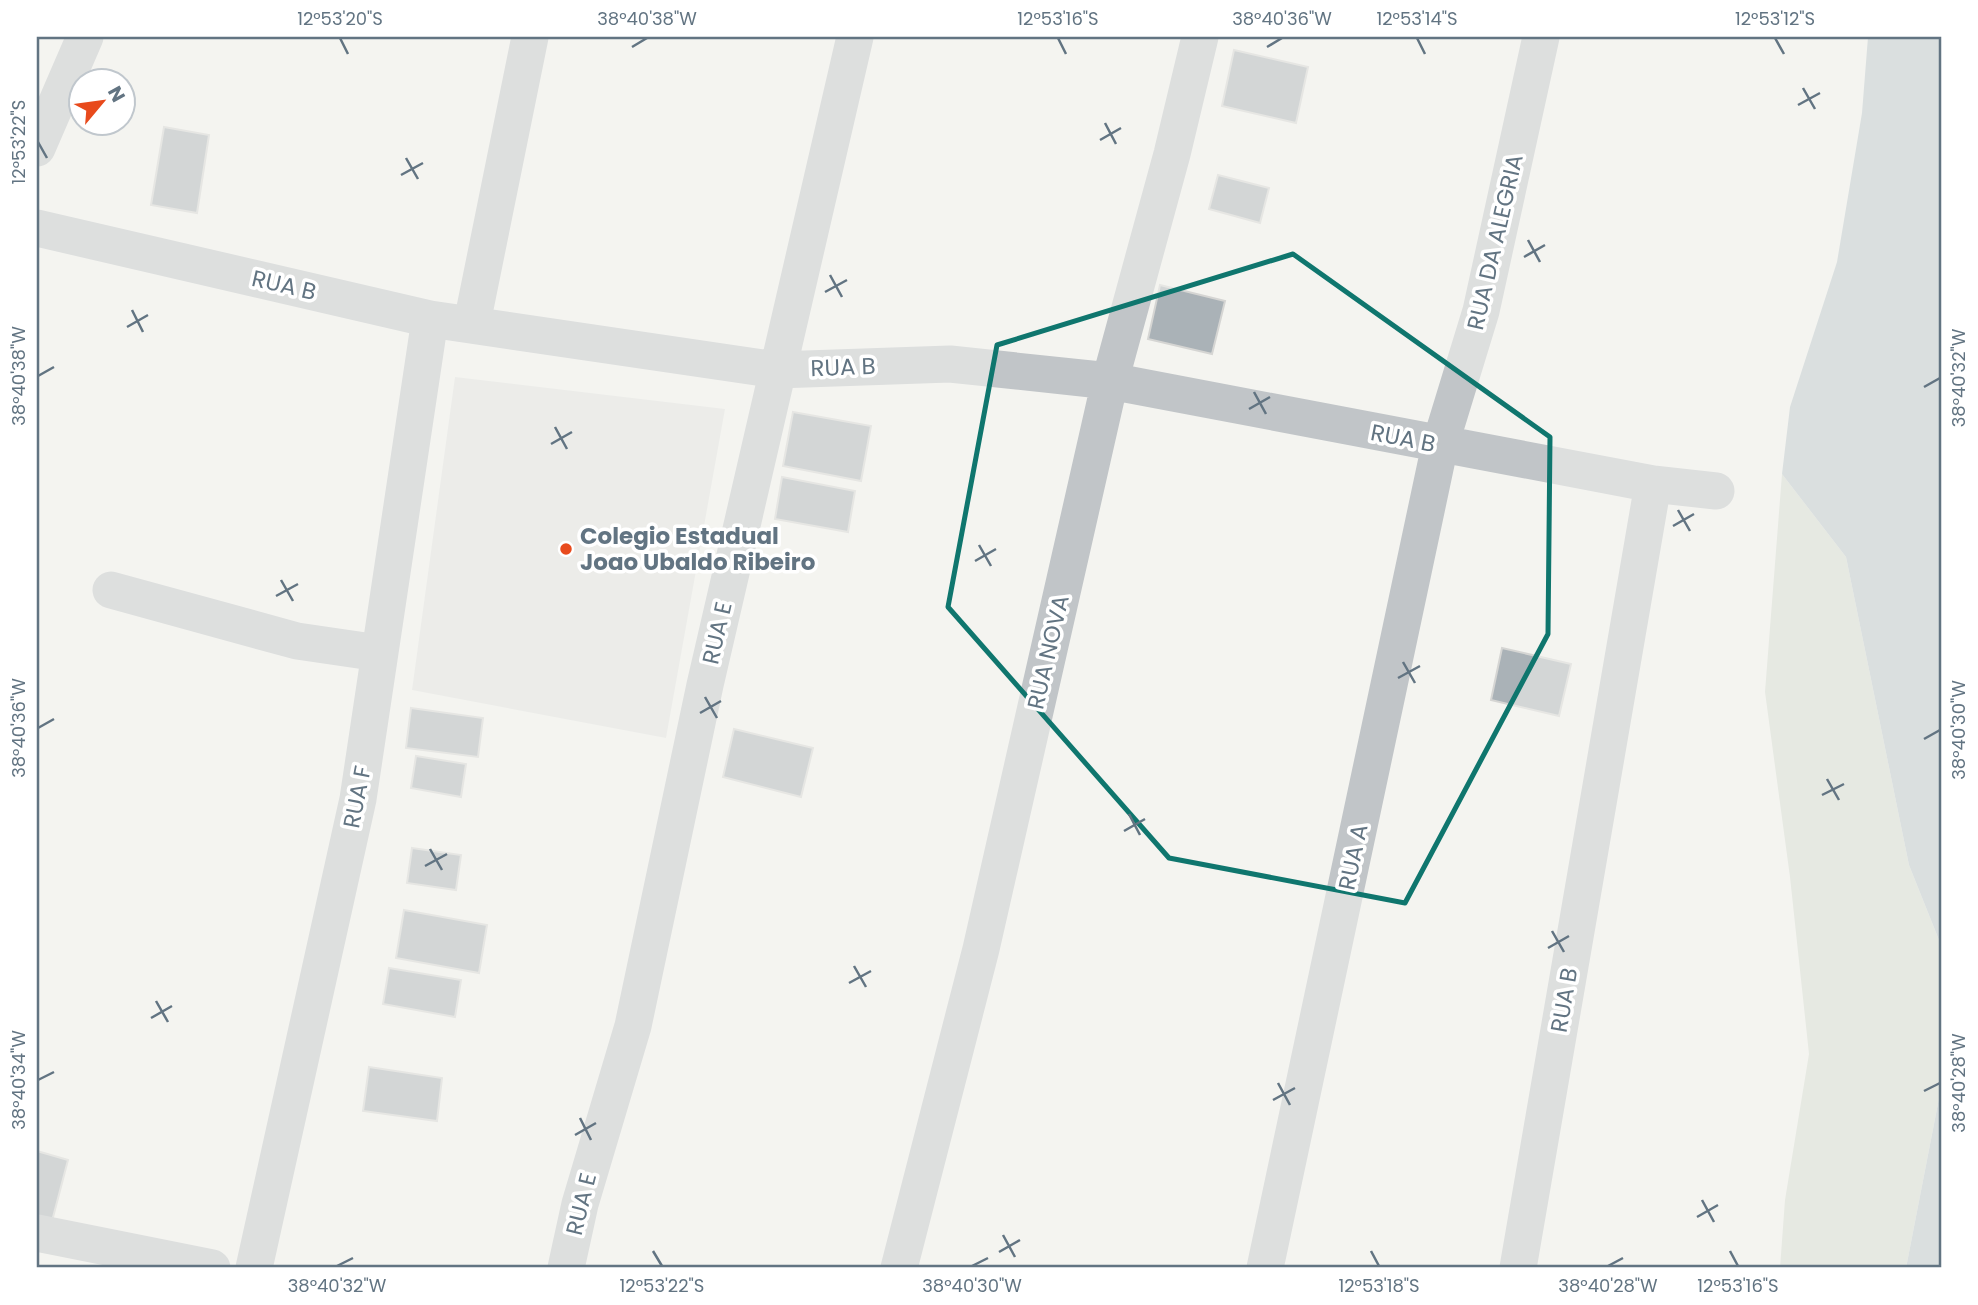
<svg xmlns="http://www.w3.org/2000/svg" width="1978" height="1305" viewBox="0 0 1978 1305" font-family="Poppins,sans-serif">
  <style>
    .built { fill: #e2e3e1 }
    .green { fill: #d5dbd1 }
    .water { fill: #bac6cb }
    .building { fill: #aab2b7; stroke: #d5d5d3; stroke-width: 2 }
    .lines { fill: none; stroke-linecap: round; stroke-linejoin: round }
    .minor { stroke: #c1c5c8; stroke-width: 37 }
    .marked { fill: none; stroke: #0f766e; stroke-width: 5; stroke-linejoin: round }
    .ticks { fill: none; stroke: #627482; stroke-width: 2.5 }
    .poi-dot { fill: #e84a1c; stroke: #fff; stroke-width: 2.5 }
    .labels { text-anchor: middle; dominant-baseline: central; stroke-width: 7; stroke-linejoin: round; paint-order: stroke }
    .street-label { font-size: 23px; fill: #627482; stroke: #fff }
    .poi-label { font-size: 23px; font-weight: bold; fill: #627482; stroke: #fff; text-anchor: start }
    .neatline { fill: none; stroke: #627482; stroke-width: 2.5 }
    .ticks-label { font-size: 18px; text-anchor: middle; fill: #627482 }
  </style>
  <rect width="100%" height="100%" fill="#f4f4f0"/>
  <path class="built" d="M455 377 725 409 666 738 412 690Z"/>
  <path class="green" d="M1782 474 1846 557 1909 865 1941 945V1088L1906 1268H1780L1785 1200 1809 1054 1790 877 1765 692Z"/>
  <path class="water" d="M1868 37H1941V945L1909 865 1846 557 1782 474 1790 407 1837 262 1862 113Z
    M1941 1088V1268H1906Z"/>
  <path class="building" d="M1234 50 1308 67 1296 123 1222 106Z
    M164 127 209 135 197 213 151 205Z
    M1218 175 1269 188 1260 223 1209 209Z
    M1160 285 1225 301 1212 354 1148 339Z
    M793 412 871 426 861 481 783 466Z
    M782 477 855 491 848 532 775 519Z
    M1502 648 1571 664 1559 716 1491 700Z
    M411 708 483 718 478 757 406 748Z
    M734 729 813 748 801 797 723 777Z
    M416 756 466 764 461 797 411 788Z
    M412 848 461 855 456 890 407 883Z
    M404 910 487 925 479 973 396 958Z
    M389 968 461 980 455 1017 383 1004Z
    M369 1067 442 1078 437 1121 363 1111Z
    M37 1151 68 1160 51 1225 37 1222Z"/>
  <g class="lines">
    <path class="minor" d="M37 148 85 37
      M37 228 430 319 777 370 950 364 1110 381 1653 484 1716 491
      M472 323 530 37
      M111 590 297 641 379 653
      M37 1233 212 1268
      M254 1268 358 799 430 319
      M566 1268 580 1204 633 1026 705 685 855 37
      M899 1268 981 949 1110 381 1172 154 1200 37
      M1265 1268 1440 445 1481 311 1541 37
      M1518 1268 1653 484"/>
  </g>
  <path d="M0 0H1978V1305H0ZM1293 254 1550 437 1548 634 1405 903 1169 858 948 607 997 345Z" fill="#f4f4f0" fill-opacity=".55" fill-rule="evenodd"/>
  <path class="marked" d="M1293 254 1550 437 1548 634 1405 903 1169 858 948 607 997 345Z"/>
  <path class="ticks" d="M340 38 348 54M1058 38 1066 54M1417 38 1425 54M1775 38 1784 54M632 47 647 38M1267 47 1282 38M1803 88 1815 109M1798 105 1820 93M1105 123 1116 144M1100 140 1121 128M38 142 47 158M406 158 418 179M401 175 423 163M1528 240 1540 262M1524 257 1545 245M830 275 842 297M825 292 847 280M132 310 143 332M127 327 148 315M38 376 54 367M1924 387 1940 378M1254 392 1266 414M1249 409 1270 397M555 427 567 449M551 444 572 432M1678 510 1690 531M1673 526 1694 514M979 545 991 566M975 561 996 549M281 580 293 601M276 596 298 584M1403 662 1415 683M1398 678 1420 666M705 697 717 718M700 713 721 701M38 728 54 719M1924 739 1940 730M1827 779 1839 800M1822 795 1844 784M1129 814 1140 835M1124 831 1145 819M430 849 442 870M425 866 447 854M1552 931 1564 952M1548 948 1569 936M854 966 866 987M849 983 871 971M156 1001 168 1022M151 1018 172 1006M38 1080 54 1072M1278 1083 1290 1105M1924 1091 1940 1083M1273 1100 1295 1088M580 1118 591 1140M575 1135 596 1123M1702 1200 1714 1222M1697 1217 1718 1205M1003 1235 1015 1257M653 1251 662 1266M1371 1251 1379 1266M1730 1251 1738 1266M999 1252 1020 1240M337 1266 353 1258M972 1266 988 1258M1608 1266 1623 1258"/>
  <circle class="poi-dot" cx="566" cy="549" r="7"/>
  <g class="labels">
    <g class="street-label">
      <text transform="translate(1495 242) rotate(-77)">RUA DA ALEGRIA</text>
      <text transform="translate(284 285) rotate(13)">RUA B</text>
      <text transform="translate(843 367) rotate(-2)">RUA B</text>
      <text transform="translate(1403 438) rotate(11)">RUA B</text>
      <text transform="translate(717 633) rotate(-77)">RUA E</text>
      <text transform="translate(1048 652) rotate(-77)">RUA NOVA</text>
      <text transform="translate(357 797) rotate(-79)">RUA F</text>
      <text transform="translate(1353 857) rotate(-78)">RUA A</text>
      <text transform="translate(1564 1000) rotate(-80)">RUA B</text>
      <text transform="translate(581 1204) rotate(-76)">RUA E</text>
    </g>
    <g class="poi-label">
      <text x="580" y="536">Colegio Estadual<tspan x="580" dy="26">Joao Ubaldo Ribeiro</tspan></text>
    </g>
  </g>
  <rect width="1978" height="1305" fill="none" stroke="#ffffff" stroke-width="77"/>
  <g transform="translate(102 102) rotate(61)"><circle r="33" fill="#ffffff" stroke="#c0c7cd" stroke-width="2"/>
  <path d="M0-5L12 26L0 18L-12 26Z" fill="#e84a1c"/>
  <text y="-10" font-size="19" font-weight="bold" text-anchor="middle" fill="#627482">N</text>
  </g>
  <rect x="38" y="38" width="1902" height="1228" class="neatline"/>
  <g class="ticks-label">
    <text x="340" y="25">12°53'20"S</text>
    <text x="647" y="25">38°40'38"W</text>
    <text x="1058" y="25">12°53'16"S</text>
    <text x="1282" y="25">38°40'36"W</text>
    <text x="1417" y="25">12°53'14"S</text>
    <text x="1775" y="25">12°53'12"S</text>
    <text transform="translate(19 142) rotate(-90)" y="6">12°53'22"S</text>
    <text transform="translate(19 376) rotate(-90)" y="6">38°40'38"W</text>
    <text transform="translate(1959 378) rotate(-90)" y="6">38°40'32"W</text>
    <text transform="translate(19 728) rotate(-90)" y="6">38°40'36"W</text>
    <text transform="translate(1959 730) rotate(-90)" y="6">38°40'30"W</text>
    <text transform="translate(19 1080) rotate(-90)" y="6">38°40'34"W</text>
    <text transform="translate(1959 1083) rotate(-90)" y="6">38°40'28"W</text>
    <text x="337" y="1292">38°40'32"W</text>
    <text x="662" y="1292">12°53'22"S</text>
    <text x="972" y="1292">38°40'30"W</text>
    <text x="1379" y="1292">12°53'18"S</text>
    <text x="1608" y="1292">38°40'28"W</text>
    <text x="1738" y="1292">12°53'16"S</text>
  </g>
</svg>
